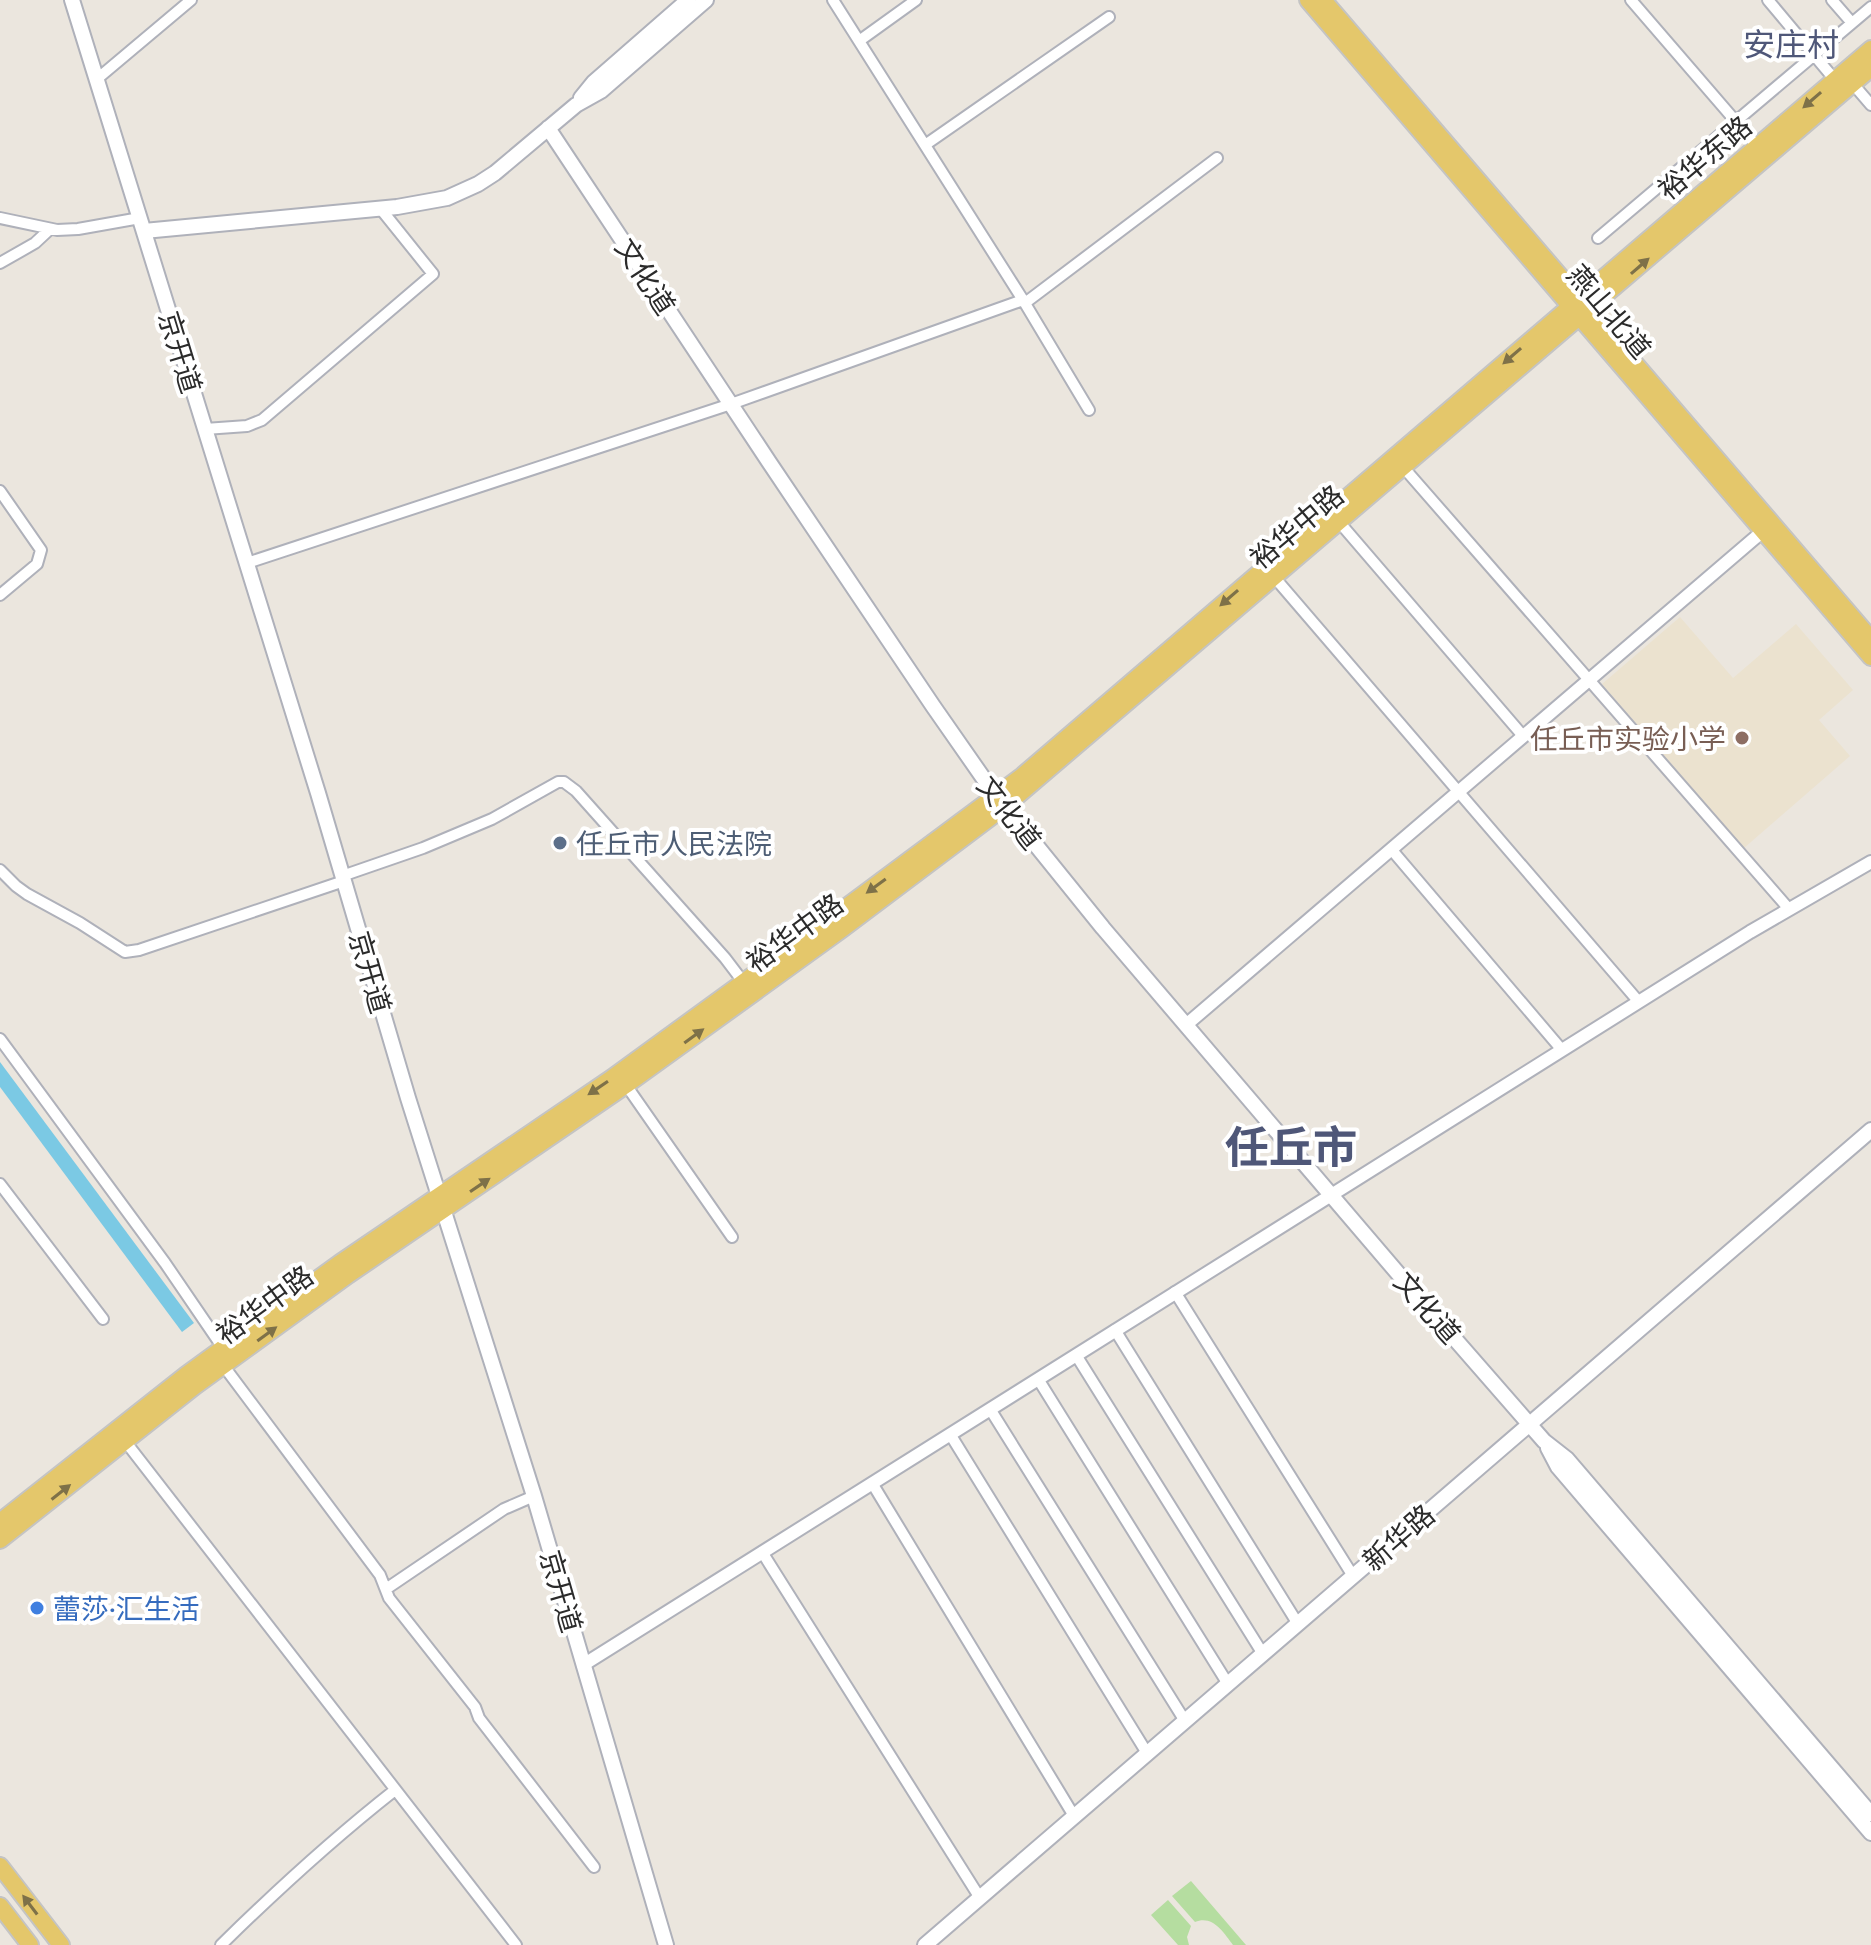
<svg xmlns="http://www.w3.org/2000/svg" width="1871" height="1945" viewBox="0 0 1871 1945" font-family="Commissioner,'Noto Sans SC',sans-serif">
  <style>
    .education { fill: #ebe2cf }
    .green { fill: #b5dda0 }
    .water { fill: #7bc9e4 }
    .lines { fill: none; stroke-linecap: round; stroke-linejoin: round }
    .minor-casing { stroke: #afb1ba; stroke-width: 14 }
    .tertiary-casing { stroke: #afb1ba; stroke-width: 16 }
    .secondary-casing { stroke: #afb1ba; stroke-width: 18 }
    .primary-casing { stroke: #c4c4c4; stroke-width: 20 }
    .minor { stroke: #fff; stroke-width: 10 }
    .tertiary { stroke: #fff; stroke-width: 12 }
    .secondary { stroke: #fff; stroke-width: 14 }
    .primary { stroke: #e4c76b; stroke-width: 16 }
    .oneway { fill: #7e7148 }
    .education-dot { fill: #8d6e63; stroke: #fff; stroke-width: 3 }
    .service-dot { fill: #5c6f8a; stroke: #fff; stroke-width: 3 }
    .shop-dot { fill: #3f7fe0; stroke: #fff; stroke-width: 3 }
    .labels { text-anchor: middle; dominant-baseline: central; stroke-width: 8; stroke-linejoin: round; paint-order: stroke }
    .street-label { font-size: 28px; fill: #2b2b2b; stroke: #fff }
    .education-label { font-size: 28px; fill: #785e54; stroke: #fff; text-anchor: end }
    .service-label { font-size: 28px; fill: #4e5e75; stroke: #fff; text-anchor: start }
    .shop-label { font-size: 28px; fill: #366cbe; stroke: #fff; text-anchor: start }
    .quarter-label { font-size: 32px; fill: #4f5778; stroke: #fff }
    .town-label { font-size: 44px; font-weight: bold; fill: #4f5778; stroke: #fff }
  </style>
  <rect width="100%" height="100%" fill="#ebe6de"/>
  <path class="education" d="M1680 617 1733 678 1796 624 1853 690 1819 720 1850 756 1744 848 1602 684Z"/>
  <path class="green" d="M1191 1881 1246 1945H1233C1223 1932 1213 1915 1195 1922L1172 1896Z
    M1168 1900 1191 1926 1187 1937 1189 1945H1178L1151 1915Z"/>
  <path class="water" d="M0 1062 194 1323 182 1332 0 1087Z"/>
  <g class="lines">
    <g class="minor-casing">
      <path id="minor" d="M833 0 1023 300 1089 410
        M1631 0 1757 146
        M1768 0 1835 80
        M1832 0 1852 23
        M859 41 916 0
        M97 79 191 0
        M1853 84 1871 105
        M925 145 1109 17
        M0 218 57 230 78 229 140 218
        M1598 238 1871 7
        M0 263 35 243 50 229
        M1025 303 1217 158
        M205 429 247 426 262 420 433 274 380 208
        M1404 468 1789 909
        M0 491 41 550 37 564 0 595
        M1340 523 1523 736
        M247 563 731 404 1023 300
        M1275 578 1639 1002
        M1391 849 1562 1050
        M0 870 16 886 27 894 80 923 125 952 139 950 344 881
        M342 876 423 848 492 819 558 782H564L576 791 725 958 744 983
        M0 1039 165 1263 223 1348
        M626 1085 732 1237
        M0 1184 103 1319
        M1175 1292 1353 1576
        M1115 1330 1298 1624
        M1076 1355 1263 1654
        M223 1365 380 1575 389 1598 475 1707 479 1718 594 1867
        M1038 1379 1228 1684
        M990 1409 1185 1721
        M950 1434 1147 1753
        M125 1441 516 1945
        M872 1483 1074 1816
        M762 1552 980 1898
        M386 1589 504 1509 534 1496
        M221 1945C277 1890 334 1838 395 1790"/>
    </g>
    <g class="tertiary-casing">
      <path id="tertiary" d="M1186 1025 1763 531
        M583 1665 1750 932 1871 862"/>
    </g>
    <g class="secondary-casing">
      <path id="secondary" d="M72 0 318 793 408 1098 534 1496 666 1945
        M581 98 594 82 688 0
        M548 128 769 462 933 706 993 792 1103 928 1413 1291 1544 1441 1567 1459 1871 1814
        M144 231 397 207 447 198 478 184 495 173 576 105 601 91 706 0
        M1548 1448 1558 1467 1871 1833
        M925 1945 1871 1130"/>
    </g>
    <g class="primary-casing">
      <path id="primary" d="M1308 0 1871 657
        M1323 0 1871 639
        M0 1522 186 1375 340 1263 612 1078 833 917 1021 777 1871 49
        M0 1540 195 1386 348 1275 626 1085 842 929 1004 807 1871 68
        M0 1866 61 1945
        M0 1906 30 1945"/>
    </g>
    <use href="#minor" class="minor"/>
    <use href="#tertiary" class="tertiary"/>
    <use href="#secondary" class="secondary"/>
    <use href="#primary" class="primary"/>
  </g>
  <defs><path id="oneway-solid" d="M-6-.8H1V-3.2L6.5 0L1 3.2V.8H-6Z" transform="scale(2)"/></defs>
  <g class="oneway">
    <use href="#oneway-solid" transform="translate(1812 100) rotate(139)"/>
    <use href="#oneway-solid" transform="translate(1640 266) rotate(-41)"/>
    <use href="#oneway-solid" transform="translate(1512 356) rotate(139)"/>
    <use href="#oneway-solid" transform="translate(1229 598) rotate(139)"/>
    <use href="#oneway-solid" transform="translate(876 886) rotate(144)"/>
    <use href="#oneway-solid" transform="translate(694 1036) rotate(-36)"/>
    <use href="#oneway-solid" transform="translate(598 1088) rotate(146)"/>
    <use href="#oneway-solid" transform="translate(480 1185) rotate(-34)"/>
    <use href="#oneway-solid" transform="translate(267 1334) rotate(-36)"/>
    <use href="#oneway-solid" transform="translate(61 1492) rotate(-38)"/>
    <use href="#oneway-solid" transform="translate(30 1905) rotate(-127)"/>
  </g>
  <circle class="education-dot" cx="1742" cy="738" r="8"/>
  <circle class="service-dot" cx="560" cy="843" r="8"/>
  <circle class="shop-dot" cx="37" cy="1608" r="8"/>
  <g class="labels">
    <g class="street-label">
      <text transform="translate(1704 157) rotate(-40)">裕华东路</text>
      <text transform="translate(646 276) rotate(57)">文化道</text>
      <text transform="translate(1610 311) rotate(50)">燕山北道</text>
      <text transform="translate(181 352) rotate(73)">京开道</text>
      <text transform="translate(1296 526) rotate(-40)">裕华中路</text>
      <text transform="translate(1010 812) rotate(52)">文化道</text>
      <text transform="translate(794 932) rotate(-36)">裕华中路</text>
      <text transform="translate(371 972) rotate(74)">京开道</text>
      <text transform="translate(264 1304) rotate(-36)">裕华中路</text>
      <text transform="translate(1428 1307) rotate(49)">文化道</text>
      <text transform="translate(1398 1537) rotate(-41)">新华路</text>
      <text transform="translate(562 1591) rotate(74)">京开道</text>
    </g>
    <g class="education-label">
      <text x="1726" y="738">任丘市实验小学</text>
    </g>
    <g class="service-label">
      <text x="576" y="843">任丘市人民法院</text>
    </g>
    <g class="shop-label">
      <text x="53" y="1608">蕾莎·汇生活</text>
    </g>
    <g class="quarter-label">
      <text x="1791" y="43">安庄村</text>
    </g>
    <g class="town-label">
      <text x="1291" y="1145">任丘市</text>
    </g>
  </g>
</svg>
